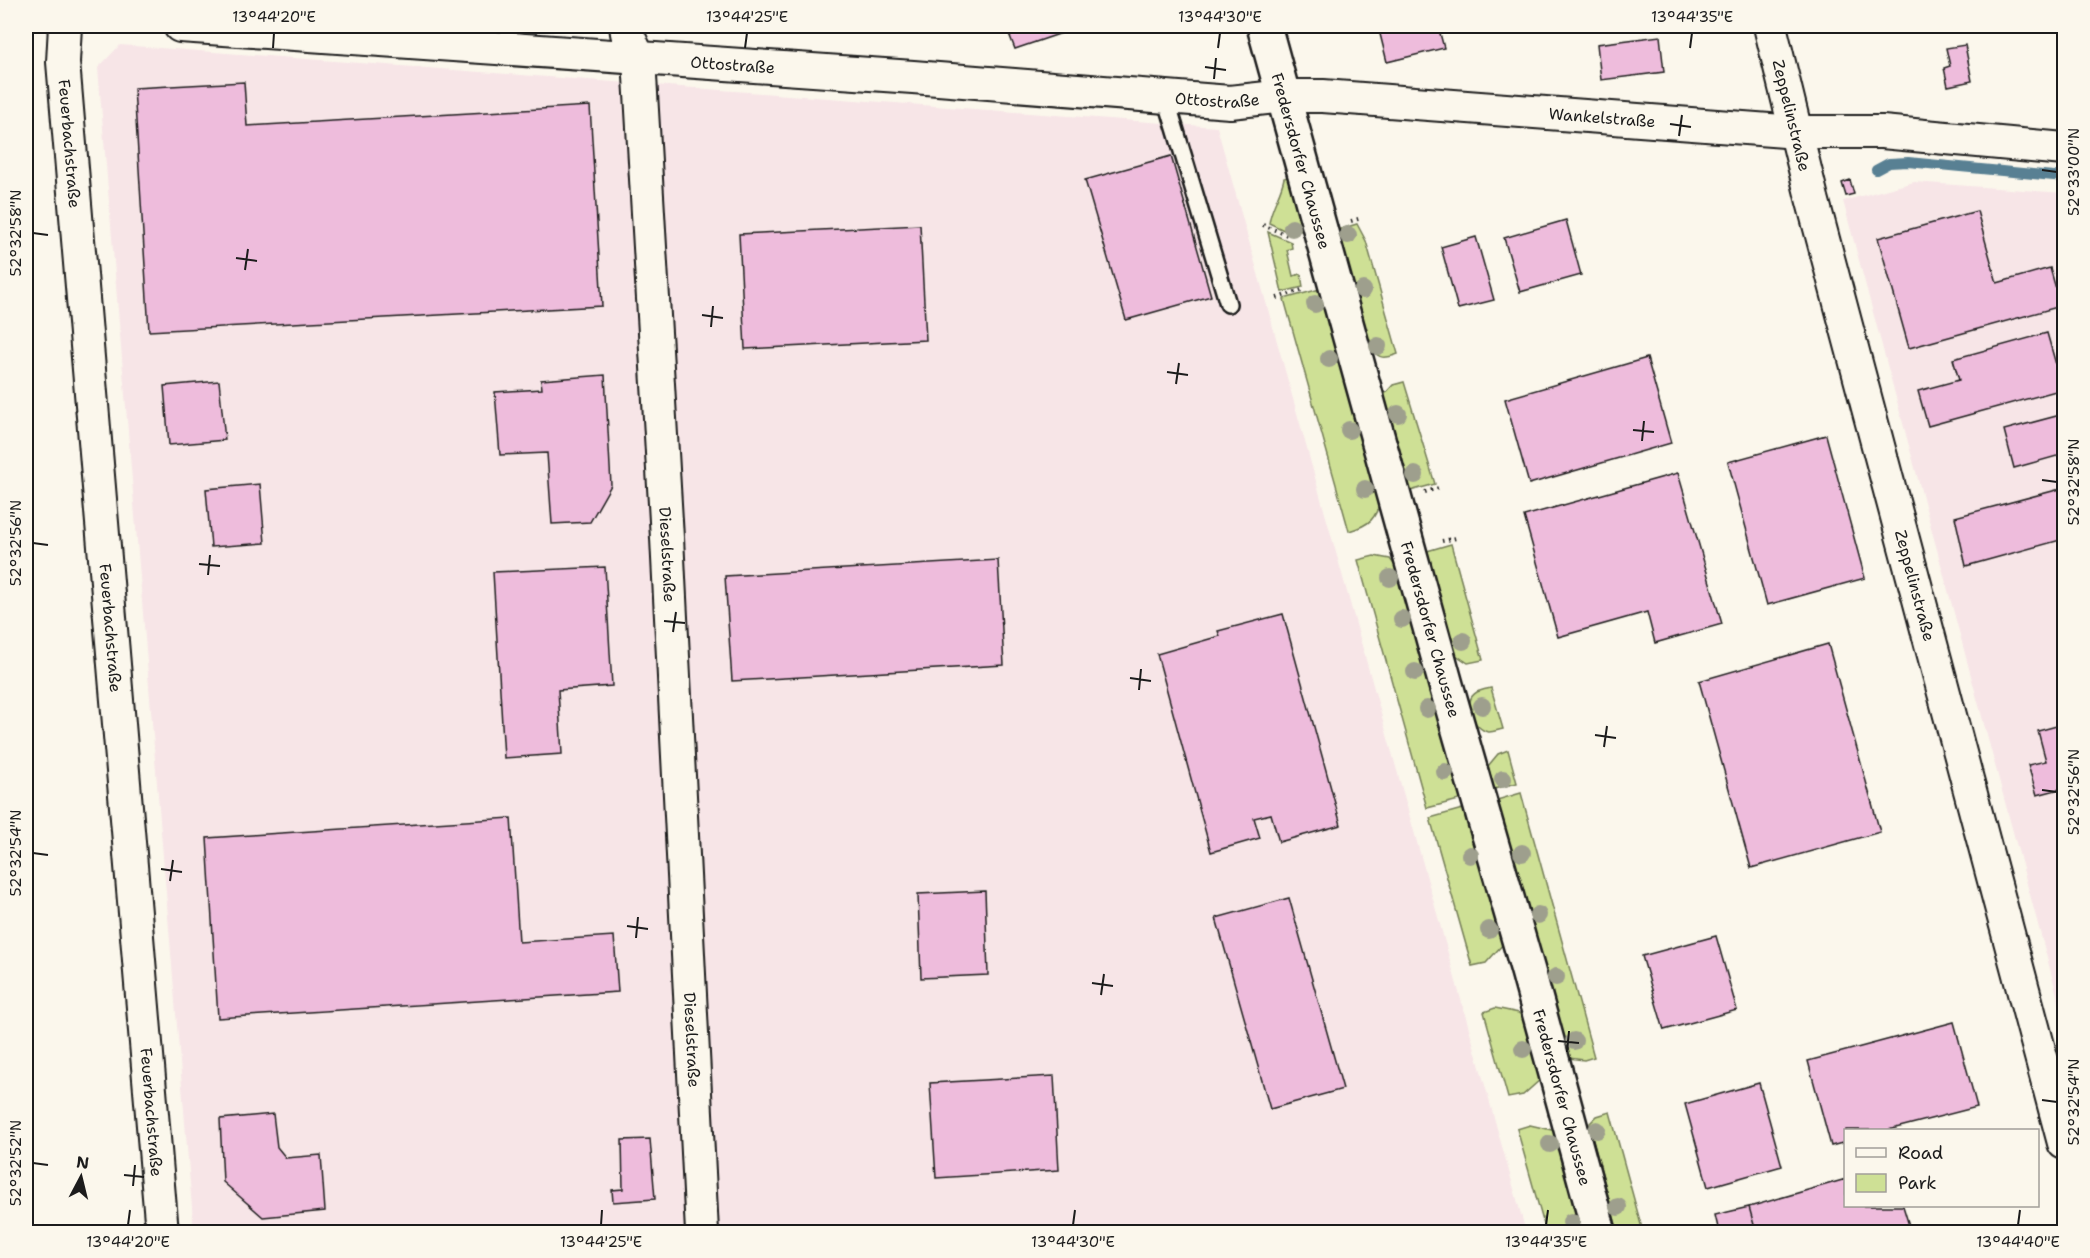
<svg xmlns="http://www.w3.org/2000/svg" width="2090" height="1258" viewBox="0 0 2090 1258" font-family="'Shantell Sans',sans-serif">
  <style>
    .built { fill: #f7e5e7 }
    .green { fill: #cee095; stroke: #757e58; stroke-width: 1.5 }
    .lines { fill: none; stroke-linecap: round; stroke-linejoin: round }
    .stream { stroke: #598093; stroke-width: 10 }
    .building { fill: #eebcdc; stroke: #1c1c1c; stroke-width: 1.5 }
    .service-casing { stroke: #1c1c1c; stroke-width: 20 }
    .minor-casing { stroke: #1c1c1c; stroke-width: 36 }
    .secondary-casing { stroke: #1c1c1c; stroke-width: 38 }
    .path { stroke: #1c1c1c; stroke-width: 4; stroke-dasharray: 1.5 4.5; stroke-linecap: butt }
    .service { stroke: #fbf7ec; stroke-width: 15 }
    .minor { stroke: #fbf7ec; stroke-width: 32 }
    .secondary { stroke: #fbf7ec; stroke-width: 33 }
    .tree { fill: #9e9f8d }
    .ticks { fill: none; stroke: #1c1c1c; stroke-width: 2 }
    .labels { text-anchor: middle; dominant-baseline: central; stroke-width: 5; stroke-linejoin: round; paint-order: stroke }
    .street-label { font-size: 16px; fill: #1c1c1c; stroke: #fbf7ec }
    .neatline { fill: none; stroke: #1c1c1c; stroke-width: 2 }
    .ticks-label { font-size: 15px; text-anchor: middle; fill: #1c1c1c }
  </style>
  <rect width="100%" height="100%" fill="#fbf7ec"/>
  <filter id="ink" filterUnits="userSpaceOnUse"><feTurbulence type="fractalNoise" baseFrequency=".0167" numOctaves="2"/><feDisplacementMap in="SourceGraphic" scale="12" xChannelSelector="R" yChannelSelector="G"/><feConvolveMatrix kernelMatrix="1 2 1 2 8 2 1 2 1" color-interpolation-filters="sRGB"/></filter>
  <g filter="url(#ink)">
    <path class="built" d="M120 45 1217 127 1526 1232H194L98 68Z
      M1914 182 2064 193V1021L1843 201Z"/>
    <path class="green" d="M1290 176 1305 230 1290 233 1269 223C1271 207 1281 194 1284 178Z
      M1357 224 1366 241 1398 354C1384 359 1380 359 1370 349L1337 230Z
      M1268 232 1291 242 1292 248 1287 250 1293 276 1301 274 1303 287 1282 292Z
      M1320 289 1381 498C1376 519 1370 525 1349 531L1284 299Z
      M1404 382 1435 484 1410 491 1383 396 1393 385Z
      M1451 544 1483 660 1468 663 1456 655 1427 551Z
      M1374 556 1390 559 1400 572 1463 799 1427 808 1358 560Z
      M1491 688 1503 729C1498 730 1494 732 1489 732 1473 730 1461 701 1477 692 1481 690 1487 689 1491 688Z
      M1508 750 1517 783 1494 789 1488 766 1498 754Z
      M1521 793 1594 1057 1584 1060 1569 1058 1497 800Z
      M1466 808 1504 943 1486 963 1472 966 1430 818Z
      M1495 1008 1519 1013 1526 1023 1541 1079 1523 1095 1508 1098 1484 1012Z
      M1610 1112 1643 1232H1618L1591 1134 1590 1123 1597 1116Z
      M1530 1125 1556 1131 1585 1232H1546L1517 1129Z"/>
    <g class="lines">
      <path class="stream" d="M1876 170 1889 163 1908 162 2064 177"/>
    </g>
    <path class="building" d="M1006 26H1059L1062 33 1015 49Z
      M1378 26H1438L1444 48 1387 62Z
      M1660 36 1664 72 1601 80 1597 44Z
      M1965 45 1972 81 1948 86 1944 68 1950 66 1946 48Z
      M244 82 247 126 590 106 602 306 149 331 134 88Z
      M1171 156 1211 296 1126 320 1085 180Z
      M1850 180 1854 194 1846 196 1842 183Z
      M1977 211 1997 283 2050 268 2061 306 1909 348 1878 238Z
      M1566 220 1581 275 1520 292 1504 238Z
      M920 225 926 340 745 349 739 234Z
      M1476 237 1494 300 1458 309 1441 247Z
      M2047 333 2063 389 1928 426 1918 391 1959 380 1953 359Z
      M1647 358 1671 443 1529 484 1505 399Z
      M605 375 611 485 590 522 552 524 547 453 500 455 495 392 542 389 541 380Z
      M219 381 225 440 169 445 164 386Z
      M2064 414V454L2014 468 2004 430Z
      M1826 435 1865 578 1767 605 1728 462Z
      M1678 473 1722 624 1655 643 1647 612 1558 637 1524 516Z
      M260 484 265 543 211 547 206 489Z
      M2064 488V539L1966 566 1955 517Z
      M998 560 1004 665 732 681 725 576Z
      M605 567 612 686 558 690 562 754 504 758 493 572Z
      M1283 614 1341 825 1279 842 1271 814 1254 818 1260 838 1211 852 1157 654 1220 636 1218 631Z
      M1828 644 1880 832 1751 868 1699 681Z
      M2064 724V788L2037 795 2028 765 2046 761 2038 731Z
      M511 818 519 942 614 936 618 992 218 1018 207 838Z
      M985 891 988 975 921 978 918 894Z
      M1289 898 1343 1089 1270 1109 1216 918Z
      M1716 936 1737 1010 1664 1030 1642 956Z
      M1954 1022 1977 1107 1888 1130H1846V1142L1831 1146 1808 1061Z
      M1054 1076 1059 1170 936 1178 930 1083Z
      M1759 1083 1782 1166 1708 1187 1685 1104Z
      M273 1114 277 1147 286 1158 321 1155 325 1211 263 1217 223 1182 220 1119Z
      M650 1139 655 1199 613 1202 612 1190 623 1189 622 1140Z
      M1846 1179V1206H1903L1911 1232H1756L1749 1207Z
      M1749 1207 1756 1232H1719L1715 1215Z"/>
    <g class="lines">
      <g class="service-casing">
        <path id="service" d="M1166 98 1228 304"/>
      </g>
      <g class="minor-casing">
        <g id="minor">
          <path id="s1" d="M65 26 63 62 162 1232"/>
          <path id="s2" d="M180 26 913 77 1230 102 1284 96H1323L1797 132H1882L2064 149"/>
          <path id="s3" d="M626 26 627 33 639 59 667 538 702 1232"/>
          <path id="s4" d="M1770 26 1812 198 2064 1143"/>
        </g>
      </g>
      <g class="secondary-casing">
        <g id="secondary">
          <path id="s5" d="M1264 26 1446 685 1528 971 1599 1232"/>
        </g>
      </g>
      <path class="path" d="M1351 221 1362 218
        M1263 225 1287 235
        M1277 298 1302 290
        M1425 492 1442 487
        M1442 541 1456 538"/>
      <use href="#service" class="service"/>
      <use href="#minor" class="minor"/>
      <use href="#secondary" class="secondary"/>
    </g>
    <g class="tree">
      <circle cx="1292" cy="228" r="9"/>
      <circle cx="1348" cy="235" r="9"/>
      <circle cx="1363" cy="290" r="9"/>
      <circle cx="1315" cy="304" r="9"/>
      <circle cx="1378" cy="346" r="9"/>
      <circle cx="1329" cy="359" r="9"/>
      <circle cx="1398" cy="414" r="9"/>
      <circle cx="1349" cy="430" r="9"/>
      <circle cx="1415" cy="475" r="9"/>
      <circle cx="1365" cy="489" r="9"/>
      <circle cx="1390" cy="578" r="9"/>
      <circle cx="1402" cy="619" r="9"/>
      <circle cx="1463" cy="641" r="9"/>
      <circle cx="1415" cy="672" r="9"/>
      <circle cx="1482" cy="706" r="9"/>
      <circle cx="1427" cy="709" r="9"/>
      <circle cx="1445" cy="772" r="9"/>
      <circle cx="1503" cy="779" r="9"/>
      <circle cx="1522" cy="853" r="9"/>
      <circle cx="1470" cy="855" r="9"/>
      <circle cx="1538" cy="915" r="9"/>
      <circle cx="1489" cy="930" r="9"/>
      <circle cx="1556" cy="977" r="9"/>
      <circle cx="1574" cy="1041" r="9"/>
      <circle cx="1523" cy="1049" r="9"/>
      <circle cx="1597" cy="1130" r="9"/>
      <circle cx="1550" cy="1144" r="9"/>
      <circle cx="1618" cy="1207" r="9"/>
      <circle cx="1571" cy="1222" r="9"/>
    </g>
  </g>
  <path class="ticks" d="M273 48 274 33M745 48 747 33M1218 48 1220 33M1690 48 1692 33M1205 67 1226 70M1214 79 1216 58M1670 124 1691 127M1679 136 1682 115M2042 170 2057 172M33 233 48 235M236 258 257 261M245 270 248 249M702 315 723 318M711 327 713 306M1167 372 1188 375M1176 384 1179 363M1633 430 1654 432M1642 441 1644 421M2042 480 2057 482M33 543 48 545M199 564 220 566M208 575 210 555M664 621 685 623M673 632 676 612M1130 678 1151 681M1139 690 1141 669M1595 735 1616 738M1604 747 1607 726M2042 790 2057 792M33 853 48 855M161 869 182 872M170 881 173 860M627 926 648 929M636 938 638 917M1092 983 1113 986M1101 995 1104 974M1558 1041 1579 1043M1567 1052 1569 1031M2042 1100 2057 1102M33 1163 48 1165M124 1175 144 1177M133 1186 135 1165M128 1225 130 1210M601 1225 602 1210M1073 1225 1075 1210M1546 1225 1548 1210M2018 1225 2020 1210"/>
  <g class="labels">
    <g class="street-label">
      <text stroke="none"><textPath href="#s2" startOffset="554">Ottostraße</textPath></text>
      <text stroke="none"><textPath href="#s2" startOffset="1040">Ottostraße</textPath></text>
      <text stroke="none"><textPath href="#s4" startOffset="92">Zeppelinstraße</textPath></text>
      <text stroke="none"><textPath href="#s2" startOffset="1426">Wankelstraße</textPath></text>
      <text stroke="none"><textPath href="#s1" startOffset="118">Feuerbachstraße</textPath></text>
      <text stroke="none"><textPath href="#s5" startOffset="140">Fredersdorfer Chaussee</textPath></text>
      <text stroke="none"><textPath href="#s3" startOffset="532">Dieselstraße</textPath></text>
      <text stroke="none"><textPath href="#s4" startOffset="578">Zeppelinstraße</textPath></text>
      <text stroke="none"><textPath href="#s1" startOffset="604">Feuerbachstraße</textPath></text>
      <text stroke="none"><textPath href="#s5" startOffset="626">Fredersdorfer Chaussee</textPath></text>
      <text stroke="none"><textPath href="#s3" startOffset="1018">Dieselstraße</textPath></text>
      <text stroke="none"><textPath href="#s5" startOffset="1112">Fredersdorfer Chaussee</textPath></text>
      <text stroke="none"><textPath href="#s1" startOffset="1090">Feuerbachstraße</textPath></text>
    </g>
  </g>
  <rect width="2090" height="1258" fill="none" stroke="#fbf7ec" stroke-width="66"/>
  <rect x="1844" y="1129" width="195" height="78" fill="#fbf7ec" stroke="#a29f99" stroke-width="1.5"/>
  <rect x="1856" y="1148" width="30" height="9" fill="#fbf7ec" stroke="#a29f99" stroke-width="1.5"/>
  <text x="1898" y="1159" font-size="18" fill="#1c1c1c">Road</text>
  <rect x="1856" y="1174" width="30" height="18" fill="#cee095" stroke="#a29f99" stroke-width="1.5"/>
  <text x="1898" y="1189" font-size="18" fill="#1c1c1c">Park</text>
  <g transform="translate(81 1177) rotate(7)" stroke="#fbf7ec" stroke-width="4.5" paint-order="stroke">
  <path d="M0-4.5L10 22L0 15L-10 22Z" fill="#1c1c1c"/>
  <text y="-9" font-size="16" font-weight="bold" text-anchor="middle" fill="#1c1c1c">N</text>
  </g>
  <rect x="33" y="33" width="2024" height="1192" class="neatline"/>
  <g class="ticks-label">
    <text x="274" y="22">13°44'20"E</text>
    <text x="747" y="22">13°44'25"E</text>
    <text x="1220" y="22">13°44'30"E</text>
    <text x="1692" y="22">13°44'35"E</text>
    <text transform="translate(2074 172) rotate(-90)" y="5">52°33'00"N</text>
    <text transform="translate(16 233) rotate(-90)" y="5">52°32'58"N</text>
    <text transform="translate(2074 482) rotate(-90)" y="5">52°32'58"N</text>
    <text transform="translate(16 543) rotate(-90)" y="5">52°32'56"N</text>
    <text transform="translate(2074 792) rotate(-90)" y="5">52°32'56"N</text>
    <text transform="translate(16 853) rotate(-90)" y="5">52°32'54"N</text>
    <text transform="translate(2074 1102) rotate(-90)" y="5">52°32'54"N</text>
    <text transform="translate(16 1163) rotate(-90)" y="5">52°32'52"N</text>
    <text x="128" y="1247">13°44'20"E</text>
    <text x="601" y="1247">13°44'25"E</text>
    <text x="1073" y="1247">13°44'30"E</text>
    <text x="1546" y="1247">13°44'35"E</text>
    <text x="2018" y="1247">13°44'40"E</text>
  </g>
</svg>
